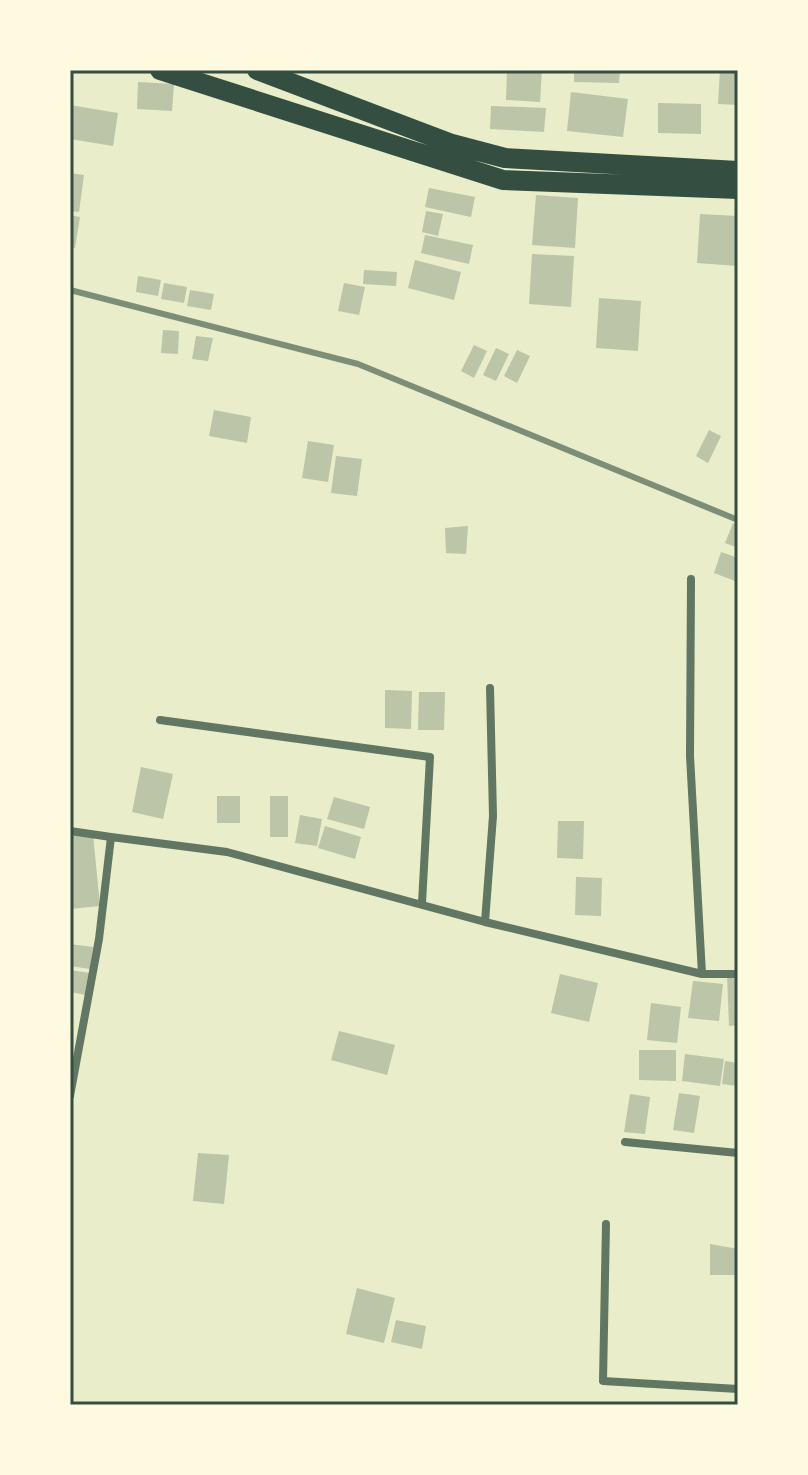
<svg xmlns="http://www.w3.org/2000/svg" width="808" height="1475" viewBox="0 0 808 1475" font-family="'Times New Roman',serif">
  <style>
    .building { fill: #bcc5a7 }
    .lines { fill: none; stroke-linecap: round; stroke-linejoin: round }
    .minor { stroke: #617663; stroke-width: 8 }
    .primary { stroke: #344e41; stroke-width: 20 }
    .rail { stroke: #7c8e77; stroke-width: 6 }
    .neatline { fill: none; stroke: #344e41; stroke-width: 3 }
  </style>
  <rect width="100%" height="100%" fill="#e9edc9"/>
  <path class="building" d="M507 70H542L540 102 506 100Z
    M574 70H620L619 83 574 82Z
    M720 70H738V105L718 104Z
    M138 82 174 84 172 111 137 109Z
    M571 92 628 99 623 137 567 131Z
    M658 103 701 104V134L658 133Z
    M70 105 118 113 113 146 70 139Z
    M491 106 546 108 544 132 490 129Z
    M70 173 84 175 79 212 70 211Z
    M429 188 475 197 471 217 425 207Z
    M536 195 578 198 575 248 532 245Z
    M426 211 443 214 438 236 422 232Z
    M700 214 738 216V266L697 263Z
    M70 215 80 217 75 248 70 247Z
    M425 235 473 245 469 264 421 253Z
    M532 254 574 256 571 307 529 304Z
    M415 260 461 272 454 300 408 288Z
    M364 270 397 272 396 286 363 284Z
    M138 276 161 280 158 296 136 292Z
    M164 283 187 287 184 303 161 299Z
    M344 283 365 287 359 315 338 311Z
    M190 290 214 294 211 310 187 306Z
    M599 298 641 301 638 351 596 348Z
    M163 330 179 331 178 354 161 353Z
    M196 336 213 338 208 361 192 359Z
    M474 345 487 351 474 378 461 371Z
    M496 348 509 354 496 381 483 375Z
    M517 350 530 356 517 383 504 376Z
    M214 410 251 417 247 443 209 436Z
    M709 430 721 436 708 463 696 456Z
    M308 441 334 445 328 482 302 478Z
    M336 456 362 459 357 496 331 493Z
    M733 523 738 525V548L725 543Z
    M468 526 466 554 446 553 445 528Z
    M721 552 738 558 735 581 714 573Z
    M385 690 412 691 411 729 385 728Z
    M419 692H445L444 730H418Z
    M141 767 173 774 163 819 132 812Z
    M217 796H240V823H217Z
    M270 796H288V837H270Z
    M334 797 370 807 364 829 327 819Z
    M300 815 322 819 317 846 295 843Z
    M558 821H584L583 859 557 858Z
    M325 826 361 837 355 859 318 848Z
    M93 834 100 906 70 909V836Z
    M576 877 602 878 601 916 575 915Z
    M70 944 93 947 90 969 70 966Z
    M70 970 90 973 86 995 70 992Z
    M560 974 598 983 589 1022 551 1013Z
    M727 974H738V1025L729 1026Z
    M693 981 723 984 719 1021 688 1018Z
    M651 1003 681 1007 677 1043 647 1040Z
    M339 1031 395 1045 387 1075 331 1060Z
    M639 1050H676V1081L639 1080Z
    M685 1054 724 1059 720 1086 682 1081Z
    M725 1061 738 1063V1086L722 1084Z
    M679 1093 700 1096 694 1133 673 1130Z
    M630 1094 650 1097 645 1134 624 1132Z
    M198 1153 229 1155 224 1204 193 1201Z
    M710 1244 738 1249V1275H710Z
    M357 1288 395 1298 384 1343 346 1334Z
    M396 1320 426 1326 422 1349 391 1342Z"/>
  <g class="lines">
    <path class="minor" d="M691 579 690 756 702 974
      M160 720 430 757 422 903
      M70 831 111 837
      M485 922 493 816 490 688
      M70 1096 99 939 111 837 227 852 485 922 702 974H738
      M625 1142 738 1153
      M606 1224 603 1381 738 1389"/>
    <path class="primary" d="M160 70 503 180 738 189
      M257 70 452 144 505 158 738 171"/>
    <path class="rail" d="M70 290 358 364 738 520"/>
  </g>
  <rect width="808" height="1475" fill="none" stroke="#fefae0" stroke-width="144"/>
  <rect x="72" y="72" width="664" height="1331" class="neatline"/>
</svg>
